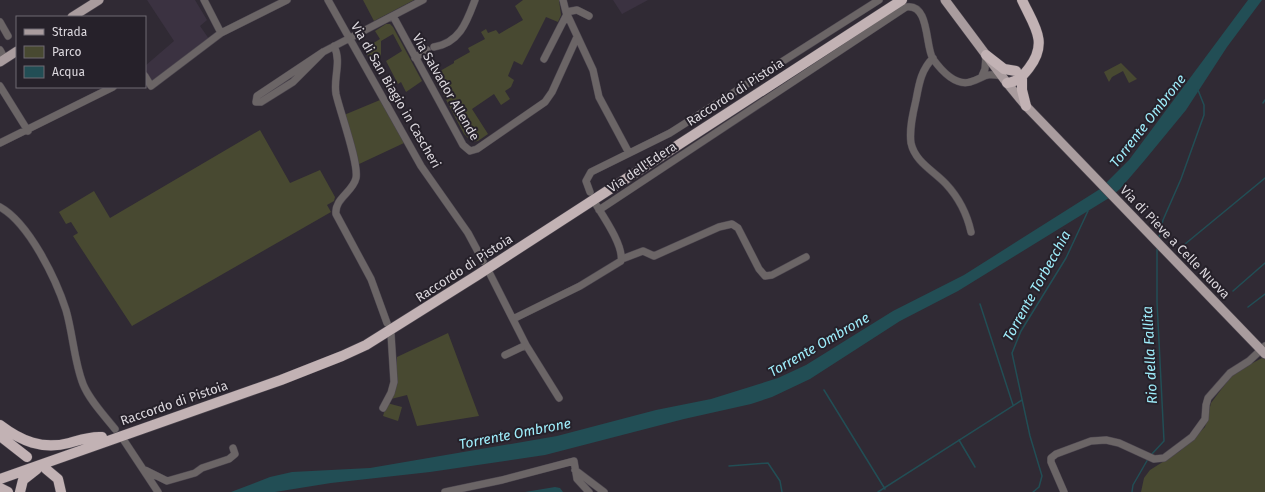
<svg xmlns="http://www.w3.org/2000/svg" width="1265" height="492" viewBox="0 0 1265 492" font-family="'Fira Sans',sans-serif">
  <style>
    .built { fill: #3b3241 }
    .green { fill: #484931 }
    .water { fill: #224e55 }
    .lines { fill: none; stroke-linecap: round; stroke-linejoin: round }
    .stream { stroke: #224e55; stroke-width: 1.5 }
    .minor-casing { stroke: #4c464f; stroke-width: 8 }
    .major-casing { stroke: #4c464f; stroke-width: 10 }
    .highway-casing { stroke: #4c464f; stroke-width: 11 }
    .minor { stroke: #6b6566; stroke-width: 7 }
    .major { stroke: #a99c9e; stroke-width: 9 }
    .highway { stroke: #c2b2b4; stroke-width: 10 }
    .labels { text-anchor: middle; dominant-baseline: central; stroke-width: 4; stroke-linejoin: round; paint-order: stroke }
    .street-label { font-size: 13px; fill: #dcd8de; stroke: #26212a }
    .water-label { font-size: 14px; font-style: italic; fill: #9feefc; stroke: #26212a }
  </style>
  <rect width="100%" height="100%" fill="#302a34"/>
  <path class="built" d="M147 0H195L207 20 200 26 209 39 152 82 145 73V66L174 41Z
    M613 0H648L622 14Z"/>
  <path class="green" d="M363 0H414L374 21Z
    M523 0H559L561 15 558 22 546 17 522 65 514 61 508 76 514 80 511 87 505 91 510 99 501 105 494 94 472 109 488 134 478 141 472 142 464 134 433 75 454 63V61L470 52 468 48 485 39 481 32 486 29 488 33 496 30 499 34 523 20 515 6Z
    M386 24H390L393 27 422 81 406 92 401 82 398 84 386 61 402 51 393 34 381 41V58L373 65 364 49 380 39 375 31Z
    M1121 63 1137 79 1129 83 1123 71 1112 77 1109 82 1104 72Z
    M380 100 404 143 357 165 344 115Z
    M260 130 290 183 320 170 335 197 334 201 327 205 331 212 132 326 73 236 78 233 71 222 66 224 59 212 94 191 110 218Z
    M448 333 479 416 417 426 407 395 391 399 396 381 397 357Z
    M1262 358 1265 359V492H1141L1144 478 1150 470 1180 451 1205 427 1211 403 1229 379 1236 372Z
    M387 403 402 407 398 421 383 416Z"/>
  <path class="water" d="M1248 0H1262L1227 47 1186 110 1144 161 1120 189 1109 198 958 291 900 321 810 379 772 397 751 404 684 419 545 455 430 472 331 483 275 492H231L270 477 292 472 370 468 557 436 656 410 711 399 778 378 806 365 893 311 964 275 1100 189 1129 160Z
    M555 487 560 488 563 492H525Z"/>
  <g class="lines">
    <path class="stream" d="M1263 103 1265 100
      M1159 237 1163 220 1181 179 1204 115V105L1198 90
      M1179 249 1265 178
      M1233 291 1265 263
      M980 304 1013 405
      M1248 307 1265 294
      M824 390 885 489
      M959 440 975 467
      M1151 455 1164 441 1157 302V249
      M729 466 768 463 780 481 782 492
      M878 492 1022 400
      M1033 492 1039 487 1042 476 1030 436 1012 353 1021 331 1066 258 1088 211
      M1132 492 1133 485 1148 459"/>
    <g class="minor-casing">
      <path id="minor" d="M204 0 221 33
        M328 0 421 166 468 233 483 261
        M563 0 566 12 593 70 599 97 629 153
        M566 12 577 10 589 16
        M393 16 463 145 470 151 477 149 545 102 552 92 577 37
        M0 22 8 36
        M334 46C342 62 333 78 336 94 340 112 359 163 356 178 353 192 334 199 336 214L371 279 387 323
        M434 47C460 43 467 21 475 0
        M0 50 5 59
        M323 52 293 82 261 102H256L257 96 323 52 423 0
        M415 58 427 50
        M933 58C921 70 919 84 916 100 913 113 909 129 911 143 915 162 934 171 946 184 959 198 967 214 971 232
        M544 59 567 14
        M145 76 151 86 221 33 287 0
        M982 76 985 69 986 55
        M0 86 28 131
        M0 143 113 87
        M590 192 586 181 591 172 670 133 879 0
        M0 207C29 223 56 279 66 310 73 334 74 361 83 384 90 401 104 415 115 429
        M599 210 906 7C930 3 925 47 933 59 941 70 955 86 970 82 985 78 983 72 1002 76
        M622 259 643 251 654 256 719 227 732 224 738 228 759 269 765 276 772 275 806 257
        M489 272 526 345 559 398
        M513 319 580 286 621 261C624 246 603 216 595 203
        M505 355 526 345
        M383 408 391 393 394 382 391 334
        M123 439 158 492
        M143 469 167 481 195 473 202 468 229 459 235 454 233 448
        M575 470 604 492
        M445 492 502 480 574 461 577 479 589 492
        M1064 492 1051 462V458L1056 454 1091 441 1106 440 1119 443 1154 459 1164 458 1192 437 1205 419 1206 405 1208 398 1230 373 1249 361 1265 346"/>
    </g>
    <g class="major-casing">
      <path id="major" d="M945 0 1007 83 1026 106 1265 354
        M72 17 99 0
        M0 62 17 51"/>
    </g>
    <g class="highway-casing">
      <path id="highway" d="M986 55 1004 69 1016 71
        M1022 79V90L1026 106
        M1007 83C1019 81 1022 77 1029 68 1049 42 1034 26 1022 0
        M0 425C21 441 42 450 69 443 80 440 90 436 102 437
        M0 436 27 457
        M46 469 58 479 61 492
        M0 479 281 380 342 356 366 345 476 276 902 0
        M0 488 8 492
        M20 492 23 480 37 469"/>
    </g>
    <use href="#minor" class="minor"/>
    <use href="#major" class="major"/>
    <use href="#highway" class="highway"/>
  </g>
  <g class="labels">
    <g class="street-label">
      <text transform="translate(446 87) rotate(60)">Via Salvador Allende</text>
      <text transform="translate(735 92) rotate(-33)">Raccordo di Pistoia</text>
      <text transform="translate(396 95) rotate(60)">Via di San Biagio in Cascheri</text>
      <text transform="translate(642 167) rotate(-34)">Via dell'Edera</text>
      <text transform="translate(1175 242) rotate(46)">Via di Pieve a Celle Nuova</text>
      <text transform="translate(464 268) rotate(-33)">Raccordo di Pistoia</text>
      <text transform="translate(174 403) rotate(-19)">Raccordo di Pistoia</text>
    </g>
    <g class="water-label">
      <text transform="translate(1148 121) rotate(-52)">Torrente Ombrone</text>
      <text transform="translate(1037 286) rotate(-61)">Torrente Torbecchia</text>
      <text transform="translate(819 345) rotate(-30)">Torrente Ombrone</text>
      <text transform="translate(1150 355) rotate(-93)">Rio della Fallita</text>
      <text transform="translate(515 434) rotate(-11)">Torrente Ombrone</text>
    </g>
  </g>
  <rect x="16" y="16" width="130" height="72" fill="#26212a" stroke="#6f6a72"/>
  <rect x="24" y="29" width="20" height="6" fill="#a99c9e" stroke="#6f6a72"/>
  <text x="52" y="36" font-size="12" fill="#dcd8de">Strada</text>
  <rect x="24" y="46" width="20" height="12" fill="#484931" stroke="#6f6a72"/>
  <text x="52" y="56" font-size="12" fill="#dcd8de">Parco</text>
  <rect x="24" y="66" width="20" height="12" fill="#224e55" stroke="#6f6a72"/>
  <text x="52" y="76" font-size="12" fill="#dcd8de">Acqua</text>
</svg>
